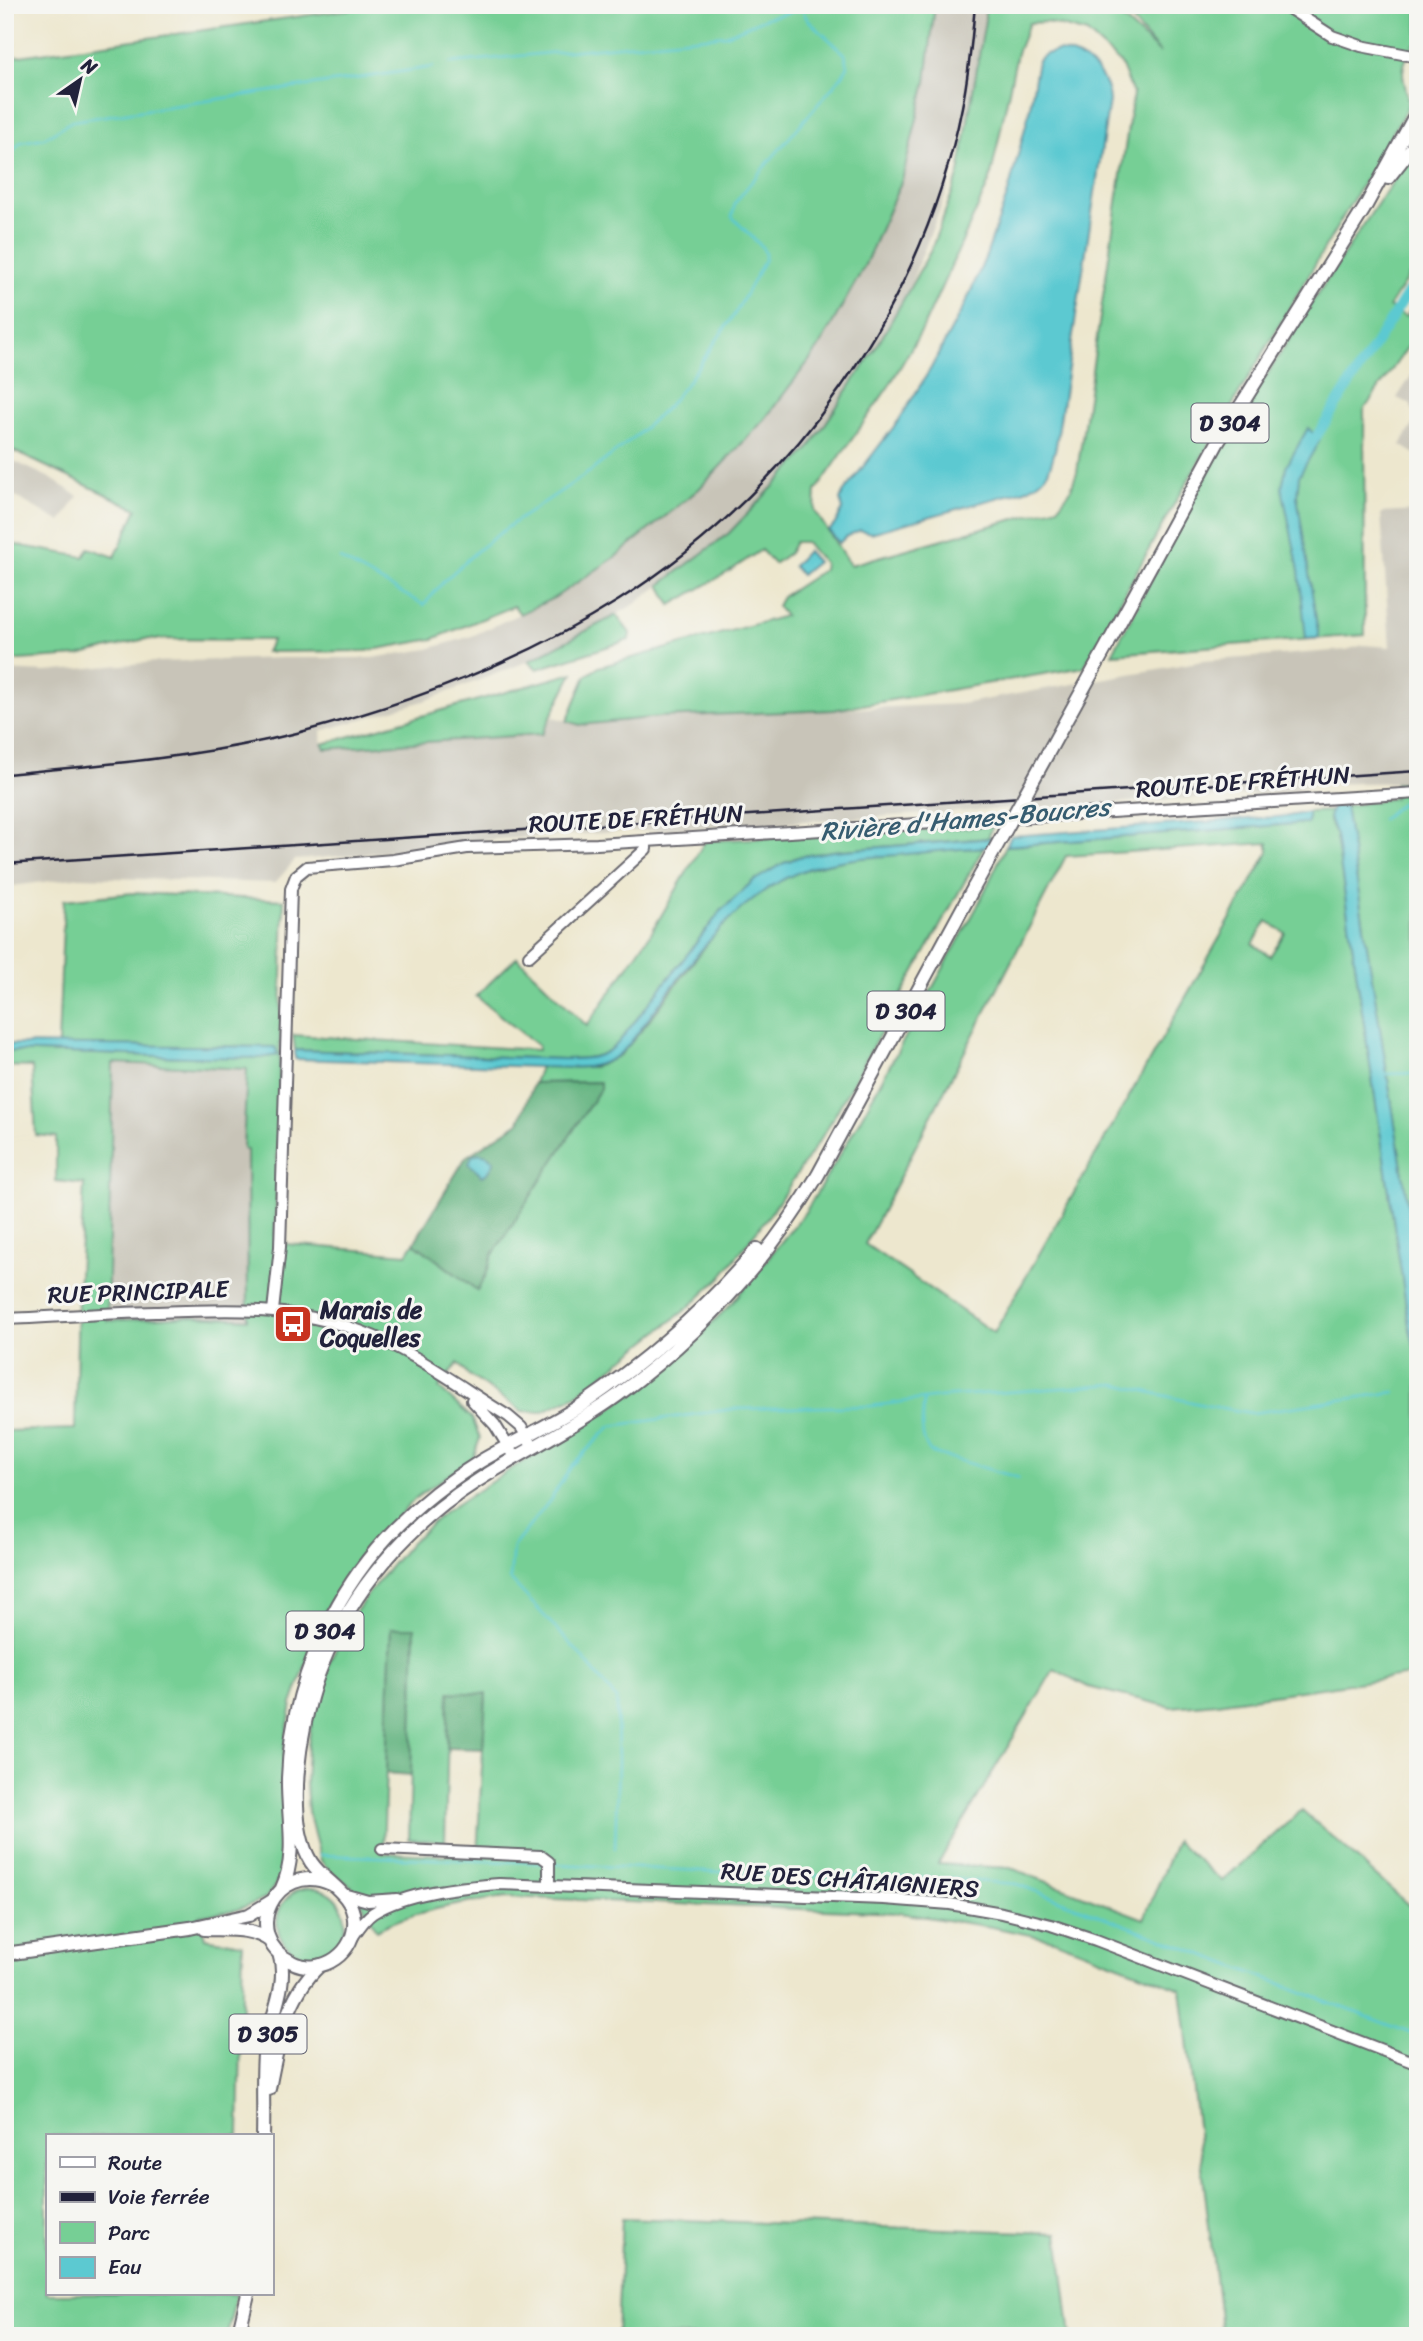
<svg xmlns="http://www.w3.org/2000/svg" width="1423" height="2341" viewBox="0 0 1423 2341" font-family="Sriracha,sans-serif">
  <style>
    .industrial { fill: #c8c4b8 }
    .green { fill: #76cf95; stroke: #4c7868; stroke-width: 2; fill-rule: evenodd }
    .forest { fill: #60b27e; stroke: #416a5c; stroke-width: 2 }
    .water { fill: #5cc9d1; stroke: #3f7686; stroke-width: 2 }
    .lines { fill: none; stroke-linecap: round; stroke-linejoin: round }
    .stream { stroke: #5cc9d1; stroke-width: 2.5 }
    .canal { stroke: #5cc9d1; stroke-width: 10 }
    .minor-casing { stroke: #69676e; stroke-width: 14 }
    .major-casing { stroke: #69676e; stroke-width: 16 }
    .minor { stroke: #fff; stroke-width: 10 }
    .major { stroke: #fff; stroke-width: 12 }
    .rail { stroke: #22223b; stroke-width: 2.5 }
    .major-bridge-casing { stroke: #69676e; stroke-width: 16; stroke-linecap: butt }
    .major-bridge { stroke: #fff; stroke-width: 12 }
    .labels { text-anchor: middle; dominant-baseline: central; stroke-width: 6; stroke-linejoin: round; paint-order: stroke }
    .shield { fill: #f6f6f2; stroke: #626272; stroke-width: 2 }
    .shield-label { font-size: 23px; font-weight: bold; fill: #22223b }
    .street-label { font-size: 24px; fill: #22223b; stroke: #f6f6f2 }
    .poi-label { font-size: 24px; font-weight: bold; fill: #22223b; stroke: #f6f6f2; text-anchor: start }
    .water-label { font-size: 26px; font-style: italic; fill: #365c70; stroke: #f6f6f2 }
  </style>
  <rect width="100%" height="100%" fill="#f6f6f2"/>
  <filter id="ink" filterUnits="userSpaceOnUse"><feTurbulence type="fractalNoise" baseFrequency=".0143" numOctaves="2"/><feDisplacementMap in="SourceGraphic" scale="14" xChannelSelector="R" yChannelSelector="G"/><feConvolveMatrix kernelMatrix="1 2 1 2 8 2 1 2 1" color-interpolation-filters="sRGB"/></filter>
  <filter id="wash" filterUnits="userSpaceOnUse"><feTurbulence type="fractalNoise" baseFrequency=".00686" numOctaves="4" result="noise"/><feDisplacementMap in="SourceGraphic" scale="28" xChannelSelector="R" yChannelSelector="G"/><feGaussianBlur stdDeviation="1.57" result="paint"/><feColorMatrix in="noise" values="0 0 0 0 0 0 0 0 0 0 0 0 0 0 0 0 0 1.4 0 .05"/><feComposite in="paint" operator="in"/></filter>
  <g filter="url(#wash)">
    <rect width="100%" height="100%" fill="#ede7ce"/>
    <path class="industrial" d="M935 5H985V20L969 110 947 192 911 283 865 368 808 450 729 533 635 604 542 656 427 700 321 731 323 743 542 734 553 717 580 724 660 717 961 704 1203 661 1346 650 1363 645 1390 647 1381 513 1418 511V782L1316 784 1279 793 483 840 407 850 295 860 275 883 81 877 5 887V670L46 672 155 662 283 658H372L428 649 472 636 554 598 699 489 764 420 818 349 864 267 902 180 926 82Z
      M1418 365V456L1401 445 1417 419 1410 404 1397 398Z
      M5 457 50 478 78 496 61 522 5 491Z
      M113 1063 247 1069 243 1149H247L248 1319 191 1316 107 1321Z"/>
    <path class="green" d="M381 5H935L926 82 902 180 864 267 818 349 764 420 699 489 614 558 554 598 520 614 514 606 433 639 366 651 266 652 272 640 145 639 78 656 5 661V543L84 557 89 548 115 557 137 509 5 447V58Z
      M985 5H1108L1160 53 1119 5H1418V40C1411 47 1403 62 1403 73 1403 87 1410 91 1407 108L1169 513 1084 667 833 710 660 717 580 725 567 721 586 676 599 667 785 616 777 606 782 597 823 570 824 563 805 542H795L789 553 774 564 761 550 730 571 671 605 660 585 729 533 808 450 880 341 931 250 959 174 985 20ZM1046 22 1087 33 1121 64 1133 94 1077 472 1070 491 1058 507 850 565 815 511 816 491 889 386 922 330 958 251 990 180 1017 53 1029 23Z
      M1418 146V262L1389 307 1406 317 1418 299V332L1364 410 1365 635 1112 654 1215 459 1309 307 1380 200Z
      M616 615 630 633 629 640 537 669 529 661Z
      M573 673 542 734 325 749 323 744Z
      M1418 782V1270L1345 806 1394 798 1395 783Z
      M1332 811 1329 821 1336 836 1409 1325 1418 1360V1674L1217 1703 1171 1707 1088 1687 1054 1669 938 1864 1011 1868 1144 1919 1176 1841 1222 1881 1302 1810 1413 1909 1418 1906V2336H1415L1412 2331 1400 2336H1222L1181 1989 1054 1940 992 1927 900 1913 506 1897C461 1904 417 1909 376 1930L354 1888 331 1872 321 1861 308 1811 306 1783 308 1746 313 1713 329 1663 349 1622 370 1591 410 1543 442 1514 514 1467 605 1413 687 1347 732 1303 806 1211 847 1143 977 907 1006 846 1307 823 1308 812ZM1268 843V853L994 1333 865 1244 1066 856ZM1267 921 1285 933 1270 956 1253 944ZM391 1628H415L409 1839 445 1842 449 1692 486 1695 477 1856 383 1853Z
      M993 826 988 838 832 851 798 857 784 863 753 881 722 910 618 1043C603 1059 585 1059 564 1059L295 1050 293 1035 538 1050V1046L476 996 517 957 587 1026 651 933 705 841Z
      M984 847 827 1129 773 1210 721 1277 688 1308 576 1396 541 1412 522 1411 467 1374 458 1363 439 1388 472 1418 480 1438 473 1458 417 1497 359 1557 325 1611 292 1704 284 1749 281 1877 265 1899 236 1910 199 1916 205 1938 243 1944 239 2136H47V2294H236L227 2336H5V1431L75 1429 78 1293 84 1184 56 1181V1137L36 1135 32 1067 5 1066V1051L190 1057 277 1055 275 1047 58 1045 64 900 133 893 284 900 275 1243 407 1254 414 1243 477 1290 486 1275 491 1256 600 1089 599 1082 534 1083 540 1067H593L600 1065 620 1055C657 1016 685 969 720 928 744 901 782 874 819 866 872 853 929 852 984 847ZM113 1063 247 1069 243 1149 247 1150 248 1319 191 1316 107 1321Z
      M277 1922a34 34 0 1 1 68 0a34 34 0 1 1-68 0Z
      M622 2218 1058 2233 1071 2336H617Z"/>
    <path class="forest" d="M600 1082V1089L492 1256 486 1275 477 1290 414 1243 466 1157 519 1122 534 1083Z
      M391 1628H415L411 1775 386 1773Z
      M449 1692 486 1694 483 1749 447 1748Z"/>
    <path class="water" d="M1059 51C1086 55 1107 73 1109 101L1056 446C1050 470 1049 479 1025 490L871 533 860 530 847 536 839 543 829 531 835 524 843 509 840 500 843 493 899 420 931 368 967 300 986 256 1008 193 1029 113 1038 60 1046 54Z
      M1308 428 1320 440 1299 476 1297 496 1319 638 1306 639 1299 571 1282 488 1286 467Z
      M807 551 817 562 801 575 793 566Z
      M1345 806 1418 1270V1360L1409 1325 1336 836 1329 818 1332 807Z
      M1308 812V823L1006 846 1011 836 1289 816Z
      M993 838 988 847C957 849 927 852 897 855 870 857 843 859 817 866 730 890 679 982 626 1048 604 1072 571 1068 540 1067L295 1059V1050L564 1059C585 1059 603 1059 618 1043L722 910 753 881 784 863 798 857 832 851Z
      M5 1044 275 1047 278 1055 261 1058 190 1057 5 1051Z
      M479 1153 487 1155 494 1160C494 1167 487 1175 481 1176L479 1172 469 1164 472 1156Z"/>
    <g class="lines">
      <path class="stream" d="M450 63 726 35 766 18 804 9 809 5
        M5 161 21 142 44 138 72 121 433 67
        M340 559 424 605 444 581 479 549 512 524 591 471 637 435 669 405 689 380 736 312 765 259V253L762 247 732 217 735 203 749 185 842 76 848 66 845 54 808 20 804 14V9
        M1382 819 1401 803H1418
        M1383 1074 1418 1073
        M924 1400C922 1418 919 1437 930 1452L1019 1478
        M615 1848 618 1763 617 1700 577 1651 510 1579 513 1547 551 1499 572 1465 611 1426 733 1409 872 1406 939 1397 1116 1384 1204 1405 1252 1413 1395 1392
        M320 1855 544 1863
        M554 1864 786 1875 950 1879 1017 1884 1418 2036"/>
      <path class="canal" d="M1309 448 1418 277"/>
    </g>
  </g>
  <g filter="url(#ink)">
    <g class="lines">
      <g class="minor-casing">
        <path id="minor" d="M1284 5 1332 36 1361 46 1418 57
          M529 956 646 849V841
          M273 1311 280 1247 291 889 296 876 307 867 393 860 467 848 597 844 1418 793
          M5 1319C55 1317 105 1313 155 1312 227 1309 291 1306 360 1331 414 1351 460 1387 508 1416L521 1427 531 1443
          M472 1400 495 1425 511 1451
          M382 1849 541 1856 549 1862V1885
          M343 1894 368 1901 397 1899
          M352 1938C358 1929 364 1919 373 1913 406 1892 461 1887 499 1884L884 1899 950 1904 1002 1913 1051 1925 1096 1940 1418 2064"/>
      </g>
      <g class="major-casing">
        <path id="major" d="M1388 178 1418 140
          M1108 644 1218 442 1364 209 1418 110
          M331 1884C275 1859 239 1937 292 1962 322 1977 357 1952 354 1919 352 1892 325 1883 311 1862 283 1816 302 1713 322 1665 352 1589 408 1525 477 1481 523 1451 573 1428 618 1395 698 1336 767 1261 818 1175L974 887
          M282 1888C298 1855 287 1815 288 1778 290 1721 305 1667 332 1616 365 1551 419 1499 481 1461 515 1441 550 1425 583 1404 648 1360 706 1309 757 1249
          M204 1929C227 1930 252 1927 270 1941
          M5 1954 190 1928 249 1915 272 1901
          M269 2089C277 2046 286 1996 320 1965
          M263 2136C264 2109 262 2081 264 2054 268 2021 290 1986 279 1953
          M238 2336 248 2294"/>
      </g>
      <use href="#minor" class="minor"/>
      <use href="#major" class="major"/>
      <path class="rail" d="M5 774C103 765 201 757 297 733 408 704 521 662 619 600 792 490 922 309 962 107 969 74 972 39 975 5
        M5 864 1418 771"/>
      <g class="major-bridge-casing">
        <path id="major-bridge" d="M974 887 1108 644"/>
      </g>
      <use href="#major-bridge" class="major-bridge"/>
    </g>
  </g>
  <defs>
    <g id="bus-square" transform="scale(2.0125)"><rect x="-9" y="-9" width="18" height="18" rx="4" fill="#c8321e" stroke="#f6f6f2"/><path d="M-5-6H5V4H4V6H2V4H-2V6H-4V4H-5ZM-3.5-4V0h7V-4ZM-3.5 1.2v1.5H-2V1.2ZM2 1.2v1.5H3.5V1.2Z" fill="#fff"/></g>
  </defs>
  <g fill-rule="evenodd">
    <use href="#bus-square" x="293" y="1324"/>
  </g>
  <g class="labels">
    <g class="shield">
      <rect x="1191.5" y="403.5" width="77" height="39" rx="5"/>
      <rect x="867.5" y="991.5" width="77" height="39" rx="5"/>
      <rect x="286.5" y="1611.5" width="77" height="39" rx="5"/>
      <rect x="229.5" y="2014.5" width="77" height="39" rx="5"/>
    </g>
    <g class="shield-label">
      <text x="1230" y="423">D 304</text>
      <text x="906" y="1011">D 304</text>
      <text x="325" y="1631">D 304</text>
      <text x="268" y="2034">D 305</text>
    </g>
    <g class="street-label">
      <text transform="translate(1243 782) rotate(-4)">ROUTE DE FRÉTHUN</text>
      <text transform="translate(636 819) rotate(-3)">ROUTE DE FRÉTHUN</text>
      <text transform="translate(138 1292) rotate(-2)">RUE PRINCIPALE</text>
      <text transform="translate(850 1880) rotate(4)">RUE DES CHÂTAIGNIERS</text>
    </g>
    <g class="poi-label">
      <text x="320" y="1310">Marais de<tspan x="320" dy="28">Coquelles</tspan></text>
    </g>
    <g class="water-label">
      <text transform="translate(965 819) rotate(-5)">Rivière d'Hames-Boucres</text>
    </g>
  </g>
  <rect width="1423" height="2341" fill="none" stroke="#f6f6f2" stroke-width="28"/>
  <rect x="46" y="2134" width="228" height="161" fill="#f6f6f2" stroke="#a1a1a9" stroke-width="2"/>
  <rect x="60" y="2157" width="35" height="10" fill="#ffffff" stroke="#a1a1a9" stroke-width="2"/>
  <text x="108" y="2170" font-size="21" fill="#22223b">Route</text>
  <rect x="60" y="2192" width="35" height="10" fill="#22223b" stroke="#a1a1a9" stroke-width="2"/>
  <text x="108" y="2204" font-size="21" fill="#22223b">Voie ferrée</text>
  <rect x="60" y="2222" width="35" height="21" fill="#76cf95" stroke="#a1a1a9" stroke-width="2"/>
  <text x="108" y="2240" font-size="21" fill="#22223b">Parc</text>
  <rect x="60" y="2257" width="35" height="21" fill="#5cc9d1" stroke="#a1a1a9" stroke-width="2"/>
  <text x="108" y="2274" font-size="21" fill="#22223b">Eau</text>
  <g transform="translate(80 80) rotate(34)" stroke="#f6f6f2" stroke-width="5" paint-order="stroke">
  <path d="M0-5L12 26L0 18L-12 26Z" fill="#22223b"/>
  <text y="-10" font-size="19" font-weight="bold" text-anchor="middle" fill="#22223b">N</text>
  </g>
</svg>
